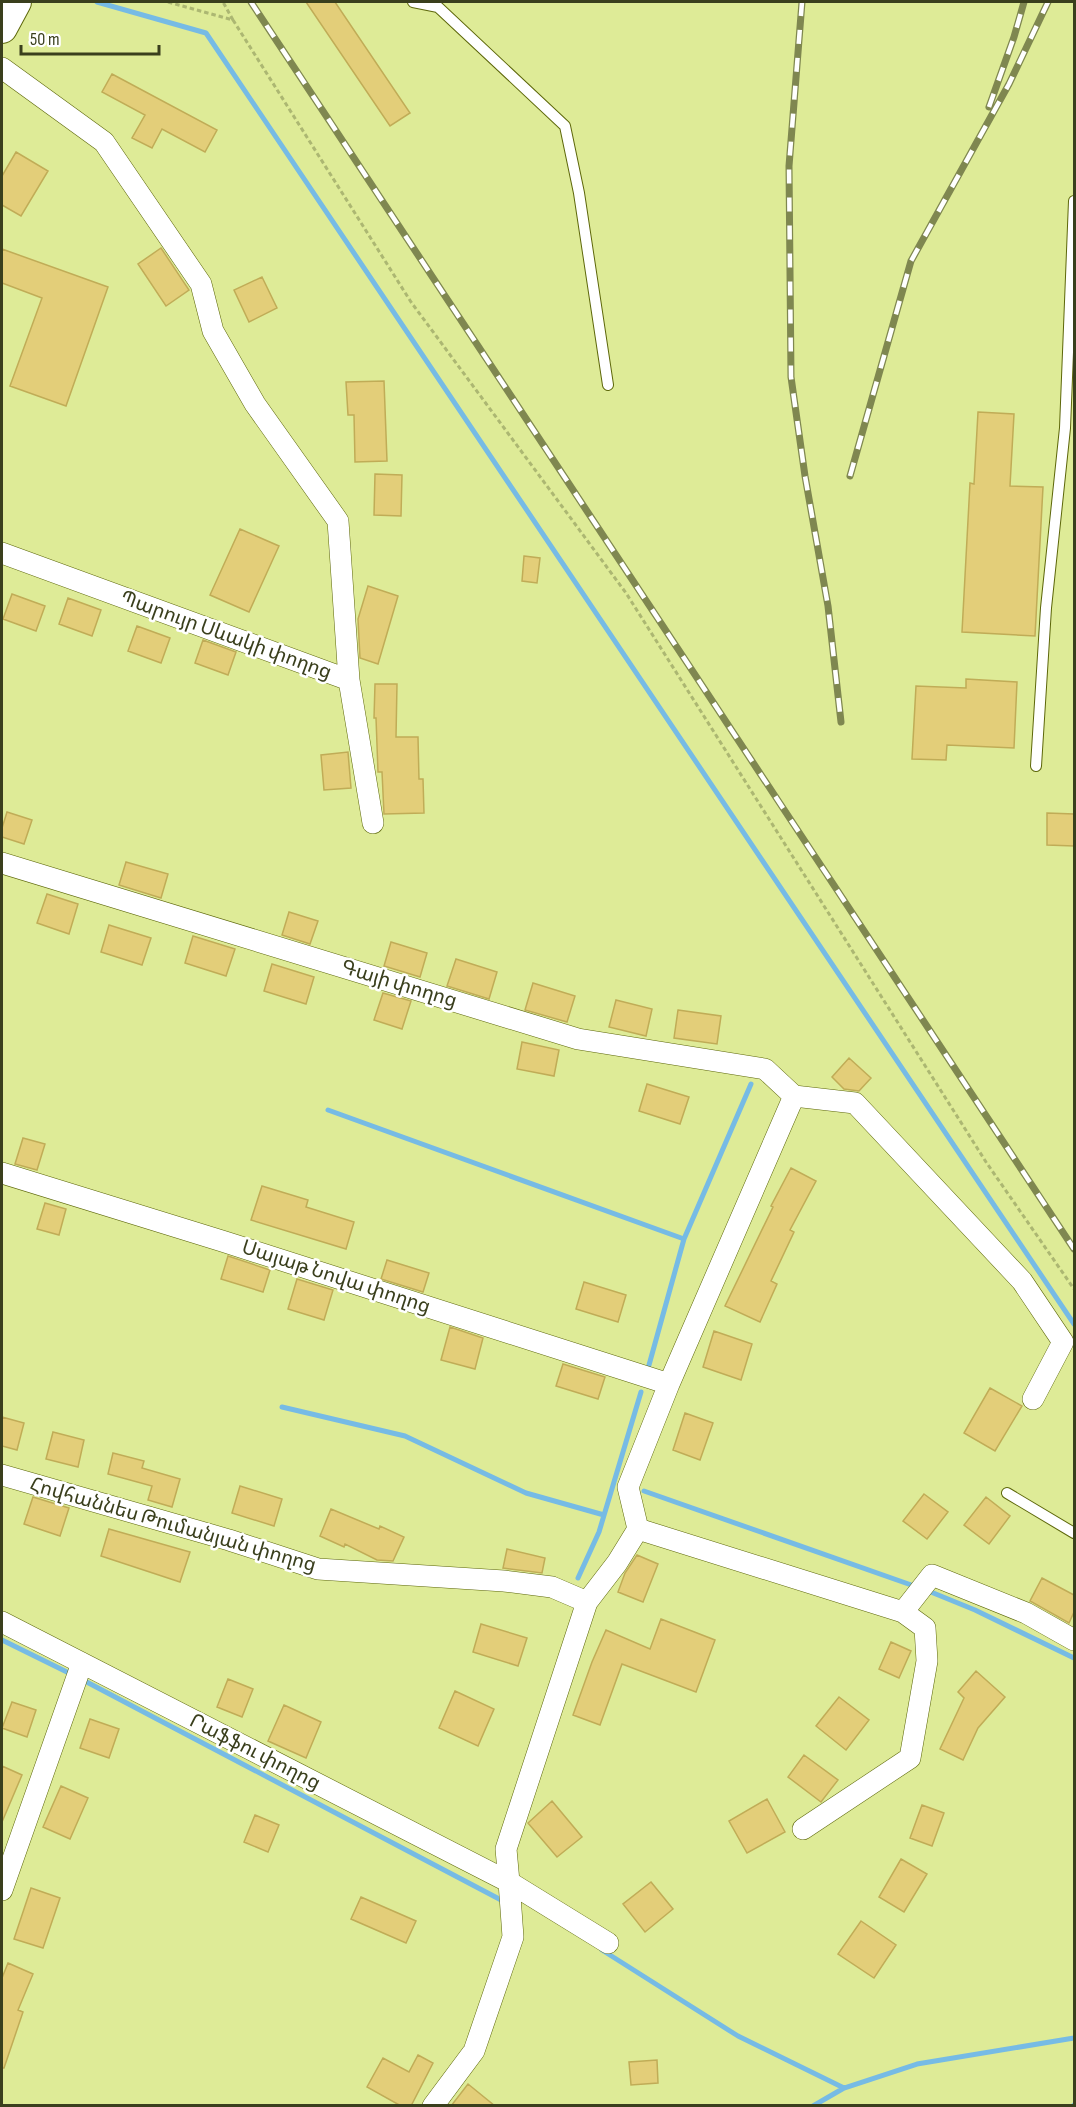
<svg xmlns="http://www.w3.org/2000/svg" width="1076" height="2107" viewBox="0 0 1076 2107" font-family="'Sofia Sans Condensed','Noto Sans Armenian',sans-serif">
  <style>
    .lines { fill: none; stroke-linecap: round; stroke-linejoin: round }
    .stream { stroke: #76bbe5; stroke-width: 5 }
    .building { fill: #e3ce79; stroke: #c0ac57; stroke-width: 1.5 }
    .service-casing { stroke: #5d670a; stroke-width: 12 }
    .minor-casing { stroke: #5d670a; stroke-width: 22 }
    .secondary-casing { stroke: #5d670a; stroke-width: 32 }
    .path { stroke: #acb772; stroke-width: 3; stroke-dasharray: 4.5 3; stroke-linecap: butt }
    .service { stroke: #fff; stroke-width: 10 }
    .minor { stroke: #fff; stroke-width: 21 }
    .secondary { stroke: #fff; stroke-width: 30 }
    .rail-casing { stroke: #7f8750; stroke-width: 7 }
    .rail { stroke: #fff; stroke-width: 4.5; stroke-dasharray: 14; stroke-linecap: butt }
    .labels { text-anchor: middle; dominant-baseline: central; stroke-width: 5; stroke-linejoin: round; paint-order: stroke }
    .street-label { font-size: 20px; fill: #3a3f1d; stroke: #fff }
  </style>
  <rect width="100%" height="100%" fill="#deeb97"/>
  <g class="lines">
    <path class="stream" d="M97 2 206 33 1074 1324
      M328 1110 684 1239
      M649 1365 684 1239 751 1084
      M282 1407 405 1436 526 1493 604 1515
      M644 1491 917 1587
      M578 1578 599 1532 641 1392
      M926 1590 975 1610 1074 1658
      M2 1640 73 1675
      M81 1679 503 1901
      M602 1950 738 2036 844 2088
      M813 2106 844 2088 917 2064 1074 2038
      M1074 2106V2105"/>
  </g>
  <path class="building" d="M306 2H335L410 113 390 126Z
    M112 74 217 130 205 152 162 129 152 148 132 138 145 115 102 92Z
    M16 152 48 171 21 216 2 205V176Z
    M161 248 189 290 166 306 138 264Z
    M2 249 108 287 66 406 10 386 42 298 2 283Z
    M262 277 277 308 249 322 234 290Z
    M384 381 387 461 355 462 354 415H348L346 382Z
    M978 412 1014 414 1010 486 1043 487 1035 636 962 632 970 483 974 484Z
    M375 474 402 475 401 516 374 515Z
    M240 529 279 546 249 612 210 595Z
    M524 556 540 558 537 583 522 581Z
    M368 586 398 596 378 664 360 658 358 619Z
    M12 594 45 606 36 631 3 619Z
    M68 598 101 610 92 636 59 624Z
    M137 626 170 638 161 663 128 651Z
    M203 640 236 652 228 675 195 663Z
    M966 679 1017 682 1014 748 947 745 946 760 912 759 916 686 966 688Z
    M375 684H397L396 737H418L419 779H423L424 813 384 814 382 772H378L376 718H374Z
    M348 752 351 788 324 790 321 755Z
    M7 812 32 820 24 844 2 837V828Z
    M1047 813 1074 814V846L1047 845Z
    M126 862 168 874 161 898 119 885Z
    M47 894 78 904 69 934 37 923Z
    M289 912 318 921 310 944 282 935Z
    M109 925 151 938 142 965 101 952Z
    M193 936 235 949 226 976 185 963Z
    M391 942 427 953 420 977 384 966Z
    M456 959 497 972 489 999 447 986Z
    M272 964 314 977 306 1004 264 991Z
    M533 983 575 996 567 1022 525 1010Z
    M383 993 411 1001 402 1029 374 1020Z
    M616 1000 652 1009 646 1036 609 1027Z
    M678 1010 721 1016 717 1044 674 1038Z
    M522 1042 559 1050 554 1076 517 1069Z
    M849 1058 871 1078 859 1091 844 1089 832 1077Z
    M647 1084 689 1097 680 1124 639 1111Z
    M23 1138 45 1144 37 1170 15 1164Z
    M791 1168 816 1181 790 1230 794 1232 771 1281 777 1284 760 1322 725 1306 773 1207 771 1206Z
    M262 1186 308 1200 306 1207 354 1222 346 1249 251 1220Z
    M45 1203 66 1209 59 1235 37 1229Z
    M228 1256 270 1270 263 1292 221 1279Z
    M387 1260 429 1273 423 1292 381 1279Z
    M297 1279 333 1290 324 1320 288 1309Z
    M584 1282 626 1295 618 1322 576 1309Z
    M450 1327 483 1338 475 1369 441 1360Z
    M714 1331 752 1344 741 1380 703 1367Z
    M563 1364 605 1377 598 1399 556 1386Z
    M990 1388 1022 1406 995 1451 964 1433Z
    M685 1413 713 1423 700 1460 673 1450Z
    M2 1417 24 1423 17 1450 2 1446Z
    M53 1432 84 1440 78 1467 46 1459Z
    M113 1453 144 1461 142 1468 180 1479 172 1507 148 1500 152 1486 108 1474Z
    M240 1486 282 1499 274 1526 232 1513Z
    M924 1494 948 1512 927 1539 903 1521Z
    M33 1497 69 1508 60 1536 24 1524Z
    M986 1497 1010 1516 989 1544 964 1525Z
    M331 1509 379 1529 380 1526 404 1537 393 1561 377 1560 345 1544 344 1547 320 1536Z
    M109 1529 190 1552 180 1582 101 1556Z
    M507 1549 545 1558 542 1573 503 1568Z
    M637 1555 658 1564 643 1602 618 1592 625 1573Z
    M1042 1578 1074 1595V1612L1069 1623 1030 1601Z
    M661 1619 715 1640 696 1692 622 1664 600 1725 573 1715 592 1662 606 1630 650 1649Z
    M481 1624 527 1638 518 1666 473 1652Z
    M891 1642 911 1651 899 1678 879 1669Z
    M976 1671 1005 1697 978 1728 963 1760 940 1749 964 1698 958 1692Z
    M228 1679 253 1689 242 1717 217 1707Z
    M455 1691 494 1709 478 1746 439 1728Z
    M839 1697 869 1720 846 1750 816 1726Z
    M12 1702 36 1710 27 1737 2 1728Z
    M284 1705 321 1722 306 1758 268 1741Z
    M90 1719 119 1729 109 1758 80 1748Z
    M804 1755 838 1780 821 1802 788 1777Z
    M2 1766 22 1775 2 1822Z
    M61 1786 88 1798 70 1839 43 1827Z
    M767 1799 785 1832 747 1853 729 1821Z
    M552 1801 582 1837 557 1857 528 1823Z
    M922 1805 944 1813 932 1846 910 1838Z
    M255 1815 279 1825 268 1852 244 1842Z
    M901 1859 927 1874 904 1912 879 1897Z
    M651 1882 673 1909 645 1932 623 1904Z
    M31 1888 60 1898 43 1948 14 1939Z
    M361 1897 416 1921 406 1943 351 1919Z
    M861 1921 896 1945 874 1978 838 1954Z
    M8 1963 33 1974 18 2010 23 2012 4 2068H2V1978Z
    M418 2055 433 2063 411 2106H401L367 2087 383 2058 409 2072Z
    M657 2060 658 2083 631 2085 629 2062Z
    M468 2084 495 2106H451Z"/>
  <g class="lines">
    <g class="service-casing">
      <path id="service" d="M413 2 438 7 565 126 579 193 608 385
        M1036 766 1046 608 1065 428 1074 201
        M1007 1493 1074 1533"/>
    </g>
    <g class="minor-casing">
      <path id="minor" d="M2 68 104 142 201 284 213 331 255 404 338 521 349 680
        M2 553 349 680 373 823
        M2 863 578 1039 765 1069 794 1096
        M794 1096 855 1103 1022 1281 1063 1342 1033 1399
        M2 1173 222 1241 669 1384
        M2 1475 229 1540 318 1569 504 1581 552 1587 587 1602 617 1563 638 1529
        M638 1529 903 1612 925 1628 927 1661 910 1758 803 1829
        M638 1529 628 1487 669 1384 794 1096
        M587 1602 506 1849 509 1882 608 1943
        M903 1612 932 1575 1026 1613 1074 1640
        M2 1622 509 1882 513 1937 474 2051 433 2106
        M2 1890 82 1663"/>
    </g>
    <g class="secondary-casing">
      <path id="secondary" d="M2 28 16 2"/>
    </g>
    <path class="path" d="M168 2 233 20 223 2
      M233 20 411 302 626 593 986 1162 1074 1289"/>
    <use href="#service" class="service"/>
    <use href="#minor" class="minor"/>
    <use href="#secondary" class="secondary"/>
    <g class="rail-casing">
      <path id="rail" d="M251 2 1074 1249
        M802 2 789 166 791 377 805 476 828 606 841 722
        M989 107 1014 37 1024 2
        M850 476 911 261 1009 84 1048 2"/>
    </g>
    <use href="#rail" class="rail"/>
  </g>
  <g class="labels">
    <g class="street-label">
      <text transform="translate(226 635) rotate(20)">Պարույր Սևակի փողոց</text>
      <text transform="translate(399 984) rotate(17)">Գայի փողոց</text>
      <text transform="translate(336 1277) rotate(18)">Սայաթ Նովա փողոց</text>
      <text transform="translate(173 1525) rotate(16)">Հովհաննես Թումանյան փողոց</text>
      <text transform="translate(255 1752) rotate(27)">Րաֆֆու փողոց</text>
    </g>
  </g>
  <rect width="1076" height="2107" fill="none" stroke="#3a3f1d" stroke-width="6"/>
  <path d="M21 45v9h138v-9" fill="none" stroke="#3a3f1d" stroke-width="3"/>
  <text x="30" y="45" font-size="18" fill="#3a3f1d" stroke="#ffffff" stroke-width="4.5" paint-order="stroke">50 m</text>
</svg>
